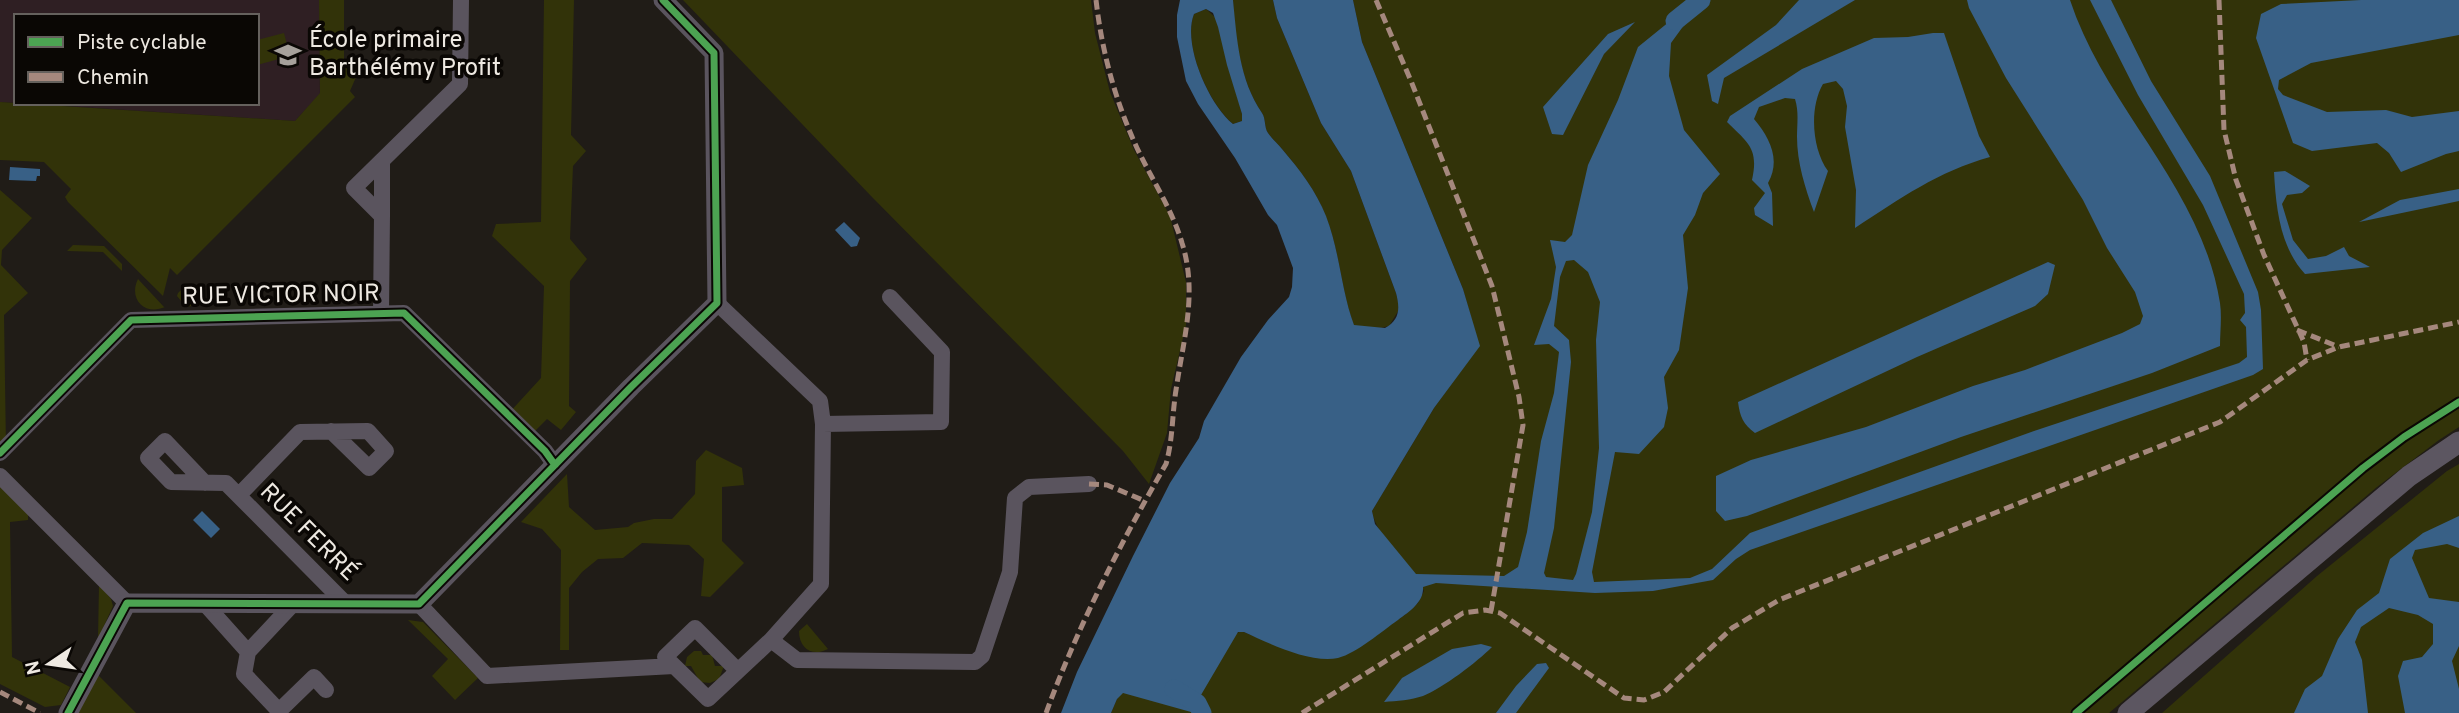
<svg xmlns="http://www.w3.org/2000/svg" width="2459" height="713" viewBox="0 0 2459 713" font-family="Overpass,sans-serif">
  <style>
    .education { fill: #2f1f23 }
    .green { fill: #323309 }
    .water { fill: #386086; fill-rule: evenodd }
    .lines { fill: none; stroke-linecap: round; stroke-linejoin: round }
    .canal { stroke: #386086; stroke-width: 19 }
    .minor { stroke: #5a545e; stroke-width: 16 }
    .tertiary { stroke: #5a545e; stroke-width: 19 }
    .secondary { stroke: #5c5661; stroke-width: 21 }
    .quiet { stroke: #a5887d; stroke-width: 5; stroke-dasharray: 10 5; stroke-linecap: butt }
    .cycleway-casing { stroke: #0a0704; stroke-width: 11 }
    .cycleway { stroke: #4ca352; stroke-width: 7 }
    .labels { text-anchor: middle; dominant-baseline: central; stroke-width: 7; stroke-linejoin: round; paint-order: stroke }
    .poi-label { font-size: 24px; fill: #eee9e2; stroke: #0a0704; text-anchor: start }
    .street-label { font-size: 24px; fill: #eee9e2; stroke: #0a0704 }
  </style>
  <rect width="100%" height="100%" fill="#201c17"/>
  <path class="education" d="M0 0H319L320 94 295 121 20 103H257V16H16V103L0 102Z"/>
  <path class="green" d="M319 0H344V65L360 68 350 91 355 97 177 275 170 268 163 296 68 202 65 197 71 189 44 162 0 160V102L295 121 320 93Z
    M544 0H574L571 135 586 151 573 166 570 239 587 259 570 281 569 406 576 412 561 430 547 419 530 436 508 414 541 378 544 286 492 236 496 224 541 222Z
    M683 0H1091L1095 33 1110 92 1134 150 1170 216 1186 282V325L1171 389 1167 433 1149 484 1123 451 871 196Z
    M1233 0H1273L1277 18 1321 123 1351 171 1396 293 1400 308 1389 326 1381 328 1354 326C1341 291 1340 252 1326 217 1316 191 1300 170 1282 149 1278 144 1272 139 1268 133 1264 127 1266 119 1262 113 1240 80 1235 39 1233 0Z
    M1353 0H2459V427L2439 440 2377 487 2109 713H1111L1117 699 1122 693 1241 631 1294 652H1351L1406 614 1418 603 1424 591C1412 564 1376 538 1372 511L1434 408 1479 346 1463 289 1362 42Z
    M1206 9 1216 18 1242 114V121L1233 124C1209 104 1182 45 1194 14Z
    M284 33 290 56 257 65V40Z
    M0 190 32 218 2 250 1 265 28 293 4 315 6 447 0 453Z
    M73 245 104 246 122 264V271L103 252 67 251Z
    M138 279 164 307H165C145 316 128 299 138 279Z
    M187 284 206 303 186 307 177 296 178 293Z
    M706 450 742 468 744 485 722 487V541L744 563 710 597 701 596 704 559 689 545 642 543 623 558 598 559 582 572 569 588V650H560L561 550 542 529 521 522 567 474 569 507 595 530 628 527 634 523 654 519H672L695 494 696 461Z
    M2459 464V713H2162L2317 576 2447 471Z
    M0 476 28 504V520L10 522 12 657 70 687 61 705 45 707 0 684Z
    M99 584 111 599 113 606 98 639Z
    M408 620 423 622 478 678 455 700 432 676 448 659Z
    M807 624 828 649C813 657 799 649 799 631Z
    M694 651H701L703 655H712L715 666H724L719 679 710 683 700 682 691 666H685L687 657Z
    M97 674 136 713H72Z"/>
  <path class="water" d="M1180 0H1233C1237 40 1239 79 1262 113 1266 119 1264 127 1268 133 1272 139 1278 144 1282 149 1300 170 1316 191 1326 216 1340 252 1341 290 1354 325L1385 328C1400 320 1400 308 1396 293L1351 171 1321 123 1277 18 1273 0H1353L1362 42 1463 289 1480 346 1434 408 1372 511 1375 524 1416 574 1504 576 1518 567 1527 532 1541 441 1554 393 1559 352 1549 344 1534 345 1551 299 1556 267 1550 240 1565 242 1572 235 1588 165 1618 100 1638 47 1696 0 1687 21 1671 43 1669 76 1684 130 1720 174 1703 193 1695 215 1683 235 1688 288 1679 350 1664 377 1668 408 1664 427 1639 454 1615 452 1592 572 1594 582 1690 578 1712 569 1750 533 2034 431 2239 363 2247 357 2246 327 2240 320 2245 313 2244 294 2203 205 2138 95 2090 0H2111L2151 81 2210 176 2258 292 2261 310 2263 369 2253 375 1750 550 1736 559 1713 580 1653 591 1595 593 1436 583 1423 587C1424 602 1410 611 1398 620 1382 631 1357 653 1338 658 1311 664 1268 643 1244 632H1238L1191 712 1123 693 1117 699 1111 713H1061L1077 672 1133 556 1170 483 1199 438 1204 421 1241 357 1268 320 1289 297 1292 287 1293 268 1277 225 1268 215 1235 158 1198 104 1186 81 1177 37V15ZM1206 9 1213 13 1218 27 1227 65 1242 114V121L1233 124C1209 105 1182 44 1194 14ZM1574 260 1588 272 1600 302 1596 340 1599 448 1592 512 1576 574 1573 580 1546 577 1544 573 1554 528 1571 362 1569 340 1554 326 1560 277 1566 261Z
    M1799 0H1855L1724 78 1718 104 1712 101 1707 75 1776 25Z
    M1967 0H2070C2105 107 2202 188 2220 303 2222 317 2220 332 2220 346L2152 373 1961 437 1747 516 1725 521 1716 511V476L1751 460 1866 427 1973 386 2025 370 2122 333 2140 324 2143 316 2135 292 2107 248 2083 200 2006 78 1969 8Z
    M2361 0H2459V35L2311 63 2279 80 2278 89 2283 95 2327 112 2386 110 2412 117 2459 111V151L2446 154 2401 172 2389 153 2377 143 2312 151 2293 143 2256 38 2261 14 2281 4Z
    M1635 22 1604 54 1563 135 1552 134 1543 107 1608 34Z
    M1933 33H1944L1979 136 1990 157C1939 171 1899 199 1855 228L1856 190 1845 127 1847 106 1843 89 1836 81 1823 84C1809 108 1812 149 1828 171L1814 212C1805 188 1797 162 1797 137 1797 123 1799 112 1795 99L1785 98 1759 107 1754 119C1770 138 1781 160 1768 183L1772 193 1773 226 1755 215 1754 208 1765 193 1752 180C1759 148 1748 143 1727 122L1730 116 1802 69 1874 38 1908 37Z
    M10 167 40 169V176H37L36 181 9 180Z
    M2285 171 2310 186 2302 193 2287 195 2282 204 2293 240 2308 259 2326 256 2344 247 2349 256 2370 267 2305 274C2280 247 2276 208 2274 172Z
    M2459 189V201L2359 222 2400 200Z
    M844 222 860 238 857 246 851 247 835 230Z
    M2048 262 2055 265 2048 294 2035 306 1917 357 1755 433C1743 424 1740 417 1738 402Z
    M202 511 220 529 211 538 193 520Z
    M2459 516V548L2447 544 2415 550 2412 558 2429 598 2459 602V646L2452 661 2459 689V713H2405L2398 676 2403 661 2422 657 2433 644V624L2418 615 2389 608 2361 627 2355 642 2362 660 2368 713H2294L2305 689 2322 676 2338 639 2357 610 2379 593 2390 559 2423 533Z
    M1481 644 1492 647C1477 662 1443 688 1423 696 1411 700 1397 701 1384 702L1402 678 1452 649Z
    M1546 663 1549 668 1516 713H1496L1516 686 1537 664Z"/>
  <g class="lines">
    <path class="canal" d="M1675 21 1701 0
      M1174 689 1197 703 1202 713"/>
    <path class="minor" d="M382 216V162
      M717 303 820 401 823 424 821 584 771 640 708 699 665 657 695 628 737 670
      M381 313 382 216 354 188 460 84 461 0
      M823 424 941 422 942 352 890 297
      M0 453 131 320 404 313 545 451 555 465
      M0 476 127 603
      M205 483 165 441 148 458 171 482 226 483 345 603
      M239 495 300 432 368 431 386 451 369 468 331 431
      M419 604 487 676 674 666
      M206 605 248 652 244 674 279 711 314 677 326 690
      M771 640 797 660 975 662 982 656 1010 572 1015 498 1029 487 1089 484
      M248 652 293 604"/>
    <path class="tertiary" d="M68 713 127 603 419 604 631 387 717 303 714 53 663 0"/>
    <path class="secondary" d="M2128 713 2409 476 2459 442"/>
    <path class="quiet" d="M1376 0 1411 81 1492 286 1519 397 1523 425 1491 611
      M2219 0 2224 130 2236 180 2264 255 2304 342 2307 360
      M2297 330 2339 347
      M1089 484 1107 485 1145 501
      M0 692 40 713
      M1046 713C1078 626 1120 544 1166 464 1173 439 1172 415 1176 390 1183 341 1198 293 1182 243 1172 209 1152 180 1137 148 1115 100 1102 52 1096 0
      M1302 713 1463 613 1485 610 1500 613 1624 698 1644 700 1664 692 1732 628 1779 600 2220 422 2307 360 2339 347 2459 322"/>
    <g class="cycleway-casing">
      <path id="cycleway" d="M0 453 131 320 404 313 545 451 555 465
        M68 713 127 603 419 604 631 387 717 303 714 53 663 0
        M2076 713 2363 468 2404 437 2459 402"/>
    </g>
    <use href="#cycleway" class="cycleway"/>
  </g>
  <defs>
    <g id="school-bare" transform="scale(2.1)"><path d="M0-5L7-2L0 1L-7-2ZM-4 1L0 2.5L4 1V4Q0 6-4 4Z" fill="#a6a19b" stroke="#0a0704" stroke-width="2.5" paint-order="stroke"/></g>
  </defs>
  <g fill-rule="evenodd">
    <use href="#school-bare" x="288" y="55"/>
  </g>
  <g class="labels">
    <g class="poi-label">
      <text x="309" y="41">École primaire<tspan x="309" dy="28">Barthélémy Profit</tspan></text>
    </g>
    <g class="street-label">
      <text transform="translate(281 296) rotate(-1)">RUE VICTOR NOIR</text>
      <text transform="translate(308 533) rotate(45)">RUE FERRÉ</text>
    </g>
  </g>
  <rect x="14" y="14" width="245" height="91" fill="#0a0704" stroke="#65615d" stroke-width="2"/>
  <rect x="28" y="37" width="35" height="10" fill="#4ca352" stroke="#65615d" stroke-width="2"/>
  <text x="77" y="49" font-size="21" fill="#eee9e2">Piste cyclable</text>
  <rect x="28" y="72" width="35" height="10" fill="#a5887d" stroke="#65615d" stroke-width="2"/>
  <text x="77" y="84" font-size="21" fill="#eee9e2">Chemin</text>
  <g transform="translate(49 664) rotate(257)" stroke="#0a0704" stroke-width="5" paint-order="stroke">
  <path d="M0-5L12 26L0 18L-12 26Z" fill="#eee9e2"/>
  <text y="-10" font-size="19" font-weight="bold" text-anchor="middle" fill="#eee9e2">N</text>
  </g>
</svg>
